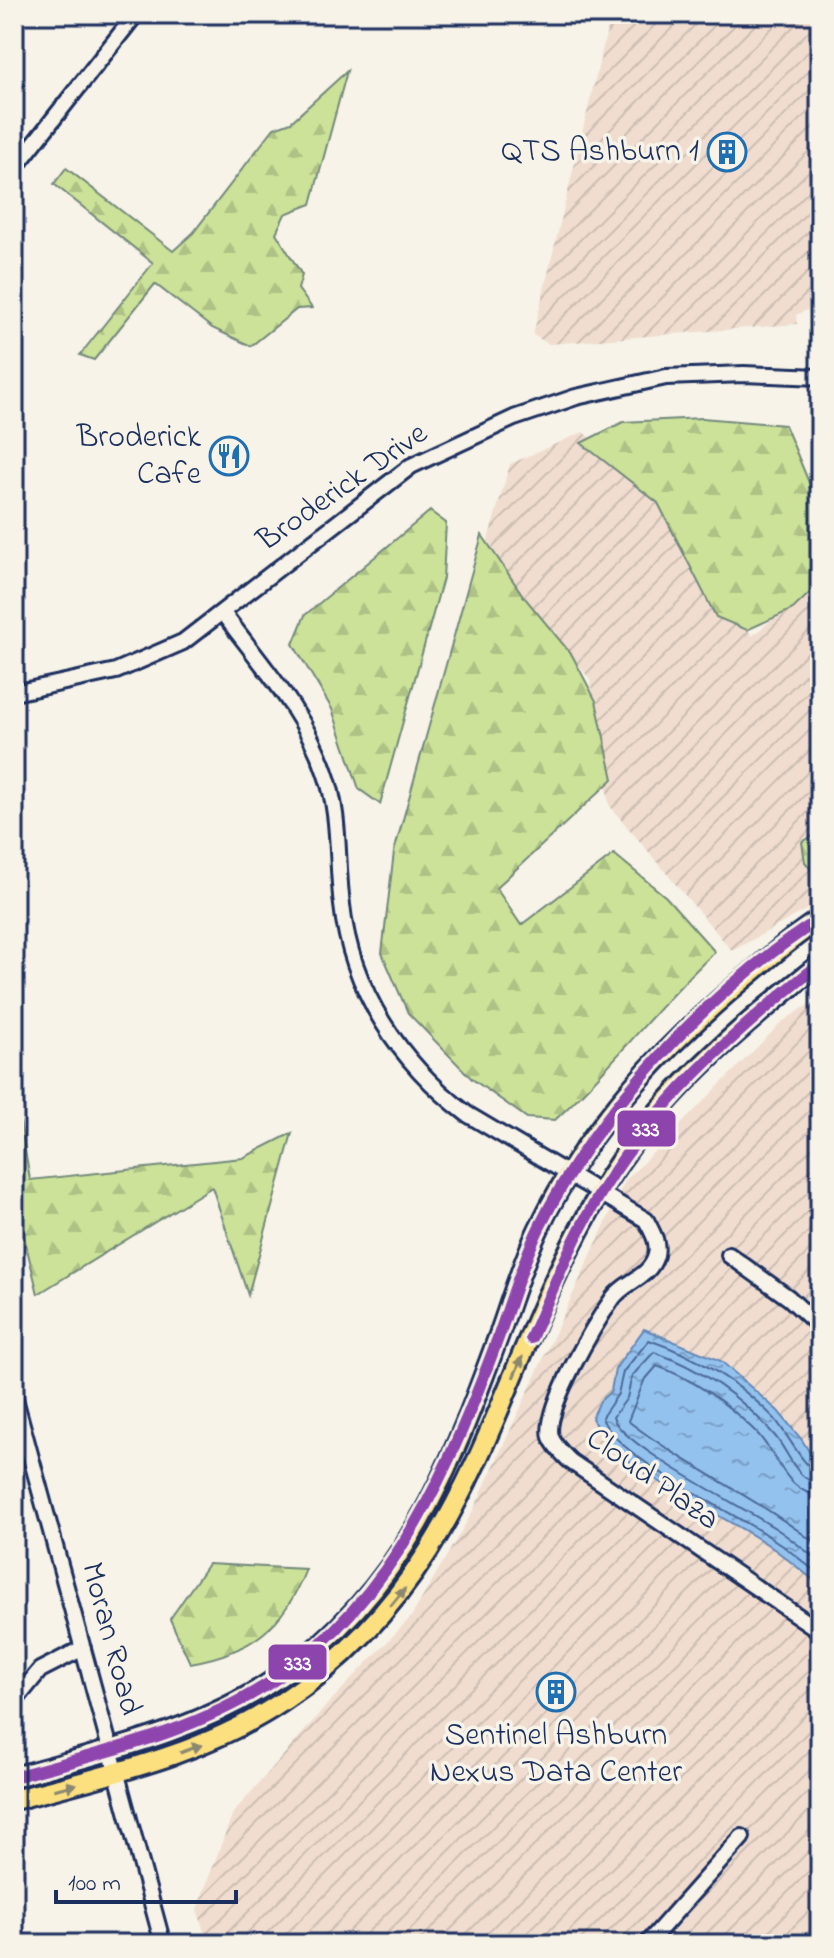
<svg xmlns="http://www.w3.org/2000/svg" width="834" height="1958" viewBox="0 0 834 1958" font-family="'Indie Flower',sans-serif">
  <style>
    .industrial { fill: url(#industrial-furrows) }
    .forest { fill: url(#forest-firs); stroke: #73887b; stroke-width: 2 }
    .water { fill: url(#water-ripples); stroke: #6487b5; stroke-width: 2 }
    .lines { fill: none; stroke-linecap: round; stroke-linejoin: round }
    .shore { stroke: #4b6a98; stroke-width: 2 }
    .minor-casing { stroke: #1b2f5e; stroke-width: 20 }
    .major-casing { stroke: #1b2f5e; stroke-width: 24 }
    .minor { stroke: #f7f3e8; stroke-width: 14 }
    .major { stroke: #fce080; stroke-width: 18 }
    .bus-1-casing { stroke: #f7f3e8; stroke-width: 18 }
    .bus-1 { stroke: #8e44ad; stroke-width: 12 }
    .oneway { fill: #8c886f }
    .labels { text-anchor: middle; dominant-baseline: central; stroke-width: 7; stroke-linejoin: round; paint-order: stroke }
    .poi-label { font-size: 32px; fill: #1b2f5e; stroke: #f7f3e8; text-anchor: end }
    .street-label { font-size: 32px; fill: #1b2f5e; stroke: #f7f3e8 }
    .line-badge { stroke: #f7f3e8; stroke-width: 3 }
    .badge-label { font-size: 22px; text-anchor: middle; font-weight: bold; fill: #fff }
  </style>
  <defs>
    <pattern id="industrial-furrows" width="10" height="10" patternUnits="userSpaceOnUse" patternTransform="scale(2)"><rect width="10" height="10" fill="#f0ddcf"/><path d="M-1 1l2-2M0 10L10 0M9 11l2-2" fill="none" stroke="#cdbeb4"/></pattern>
    <pattern id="forest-firs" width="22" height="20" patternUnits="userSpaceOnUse" patternTransform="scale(2)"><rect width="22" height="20" fill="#cbe298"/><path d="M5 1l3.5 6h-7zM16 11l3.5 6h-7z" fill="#aec285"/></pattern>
    <pattern id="water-ripples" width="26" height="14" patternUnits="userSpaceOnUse" patternTransform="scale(2)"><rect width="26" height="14" fill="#94c2ef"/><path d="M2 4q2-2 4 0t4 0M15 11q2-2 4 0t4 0" fill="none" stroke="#789ec5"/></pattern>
  </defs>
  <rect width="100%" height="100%" fill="#f7f3e8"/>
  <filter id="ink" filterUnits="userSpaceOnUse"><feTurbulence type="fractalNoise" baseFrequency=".0125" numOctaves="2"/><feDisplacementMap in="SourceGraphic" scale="16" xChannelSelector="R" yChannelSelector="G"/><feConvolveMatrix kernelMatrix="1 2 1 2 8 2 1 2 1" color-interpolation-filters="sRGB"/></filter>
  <g filter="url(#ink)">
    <path class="industrial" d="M611 14H820V304L796 315 797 324 549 344 533 335Z
      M583 432 662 493 752 636 820 580V902L732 951 609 805 590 679 485 550 510 464Z
      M820 997V1944H208L197 1909 233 1813 327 1705 411 1617 473 1511 625 1181 782 1022Z"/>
    <path class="forest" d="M347 71 311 204 285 214 276 233 302 275 298 289 312 308 297 309 251 346 212 328 155 284 94 360 80 355 153 263 54 184 66 168 173 251 193 233 274 128 291 122Z
      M702 418 785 425 820 509V583L793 609 747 630 716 617 658 503 581 443 623 422Z
      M430 511 446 523 443 578 380 804 359 789 332 709 293 644 305 615Z
      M482 535 524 597 572 655 596 701 613 779 496 888 521 925 614 854 666 897 715 952C657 1005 612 1068 555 1120L527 1118 472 1079 408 1013 382 953 394 852Z
      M820 832V880L805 862 802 842Z
      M14 1085 30 1180 243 1158 292 1133 248 1295 212 1187 38 1294 14 1196Z
      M208 1564 306 1569C284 1627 251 1653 190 1663L170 1619Z"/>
    <path class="water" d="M644 1329 721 1361 778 1411 802 1440 820 1469V1585C804 1573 788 1559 771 1547 722 1512 615 1471 592 1418L600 1401 611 1391 615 1369Z"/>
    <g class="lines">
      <path class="shore" d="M820 1473C805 1471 786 1431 774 1418 738 1381 698 1357 649 1340L623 1372 618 1394 602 1417C613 1457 738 1514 776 1541 791 1551 805 1564 820 1575
        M820 1483C796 1482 789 1452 775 1436 742 1397 702 1369 654 1352L632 1376 627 1398 613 1417C619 1445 750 1510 781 1532 794 1541 807 1552 820 1562
        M820 1495C786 1494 777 1453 756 1432 727 1403 696 1380 657 1366L644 1381 628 1421C689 1468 760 1499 820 1547"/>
      <g class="minor-casing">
        <path id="minor" d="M14 169 136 14
          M223 613C260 663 305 712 325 772 341 815 336 859 342 905 351 990 400 1063 467 1114L646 1220C652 1232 659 1242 656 1255 650 1278 625 1281 613 1298 596 1322 543 1410 551 1437 554 1446 564 1455 570 1461L820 1631
          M14 693 116 671 183 642 411 466 514 418 576 397 666 377 744 374 820 377
          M729 1255 789 1298 820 1327
          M14 1395 163 1944
          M14 1702 40 1670 83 1648
          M647 1944 742 1837"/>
      </g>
      <g class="major-casing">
        <path id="major" d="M14 1777C106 1751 200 1731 280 1676 405 1589 450 1469 500 1332 512 1298 523 1261 539 1228 589 1123 668 1041 757 968 777 951 797 933 820 919
          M14 1800C106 1775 201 1756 282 1702 479 1570 490 1377 601 1191 655 1099 737 1029 820 964"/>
      </g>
      <use href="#minor" class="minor"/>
      <use href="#major" class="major"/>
      <g class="bus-1-casing">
        <path id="bus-1" d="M531 1338C551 1294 568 1248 593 1206 649 1108 732 1033 820 964
          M14 1777C105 1752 201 1731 280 1676 396 1595 450 1467 498 1338 511 1302 522 1263 539 1228 596 1112 711 988 820 919"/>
      </g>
      <use href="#bus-1" class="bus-1"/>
    </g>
    <defs><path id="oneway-solid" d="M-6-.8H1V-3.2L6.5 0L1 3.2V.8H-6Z" transform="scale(2)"/></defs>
    <g class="oneway">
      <use href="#oneway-solid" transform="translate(518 1367) rotate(-66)"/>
      <use href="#oneway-solid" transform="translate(398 1597) rotate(-51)"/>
      <use href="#oneway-solid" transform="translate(191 1749) rotate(-20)"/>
      <use href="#oneway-solid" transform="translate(65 1787) rotate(-14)"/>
    </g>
  </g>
  <defs>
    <g id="building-ring" transform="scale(2)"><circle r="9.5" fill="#f7f3e8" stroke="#1f6fb2" stroke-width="1.5"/><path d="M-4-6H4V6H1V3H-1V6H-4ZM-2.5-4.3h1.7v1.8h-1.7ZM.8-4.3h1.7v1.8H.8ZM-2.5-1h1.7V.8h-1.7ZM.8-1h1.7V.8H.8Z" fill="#1f6fb2"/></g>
    <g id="restaurant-ring" transform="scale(2)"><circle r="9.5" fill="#f7f3e8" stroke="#1f6fb2" stroke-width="1.5"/><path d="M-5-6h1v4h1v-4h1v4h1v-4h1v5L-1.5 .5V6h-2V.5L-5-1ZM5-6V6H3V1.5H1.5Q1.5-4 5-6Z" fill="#1f6fb2"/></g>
  </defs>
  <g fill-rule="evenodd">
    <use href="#building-ring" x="727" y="152"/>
    <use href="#restaurant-ring" x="229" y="456"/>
    <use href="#building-ring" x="556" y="1692"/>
  </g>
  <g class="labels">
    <g class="poi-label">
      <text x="699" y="152">QTS Ashburn 1</text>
      <text x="201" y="438">Broderick<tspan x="201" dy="37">Cafe</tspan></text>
      <text x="556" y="1736" text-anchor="middle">Sentinel Ashburn<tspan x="556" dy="37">Nexus Data Center</tspan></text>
    </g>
    <g class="street-label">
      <text transform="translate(343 488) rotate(-35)">Broderick Drive</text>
      <text transform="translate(652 1480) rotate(35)">Cloud Plaza</text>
      <text transform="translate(110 1639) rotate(75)">Moran Road</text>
    </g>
  </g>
  <g class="line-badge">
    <rect x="616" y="1109" width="61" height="39" rx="8" fill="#8e44ad"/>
    <rect x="267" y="1643" width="61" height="38" rx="8" fill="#8e44ad"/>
  </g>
  <g class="badge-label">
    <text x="646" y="1136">333</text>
    <text x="298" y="1670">333</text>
  </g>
  <rect width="834" height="1958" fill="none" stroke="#f7f3e8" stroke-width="48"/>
  <rect x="24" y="24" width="786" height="1910" fill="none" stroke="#1b2f5e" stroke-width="3" filter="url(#ink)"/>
  <path d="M56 1890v12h180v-12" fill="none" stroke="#1b2f5e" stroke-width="4"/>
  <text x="68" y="1890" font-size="24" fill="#1b2f5e" stroke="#f7f3e8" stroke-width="6" paint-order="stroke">100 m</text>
</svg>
